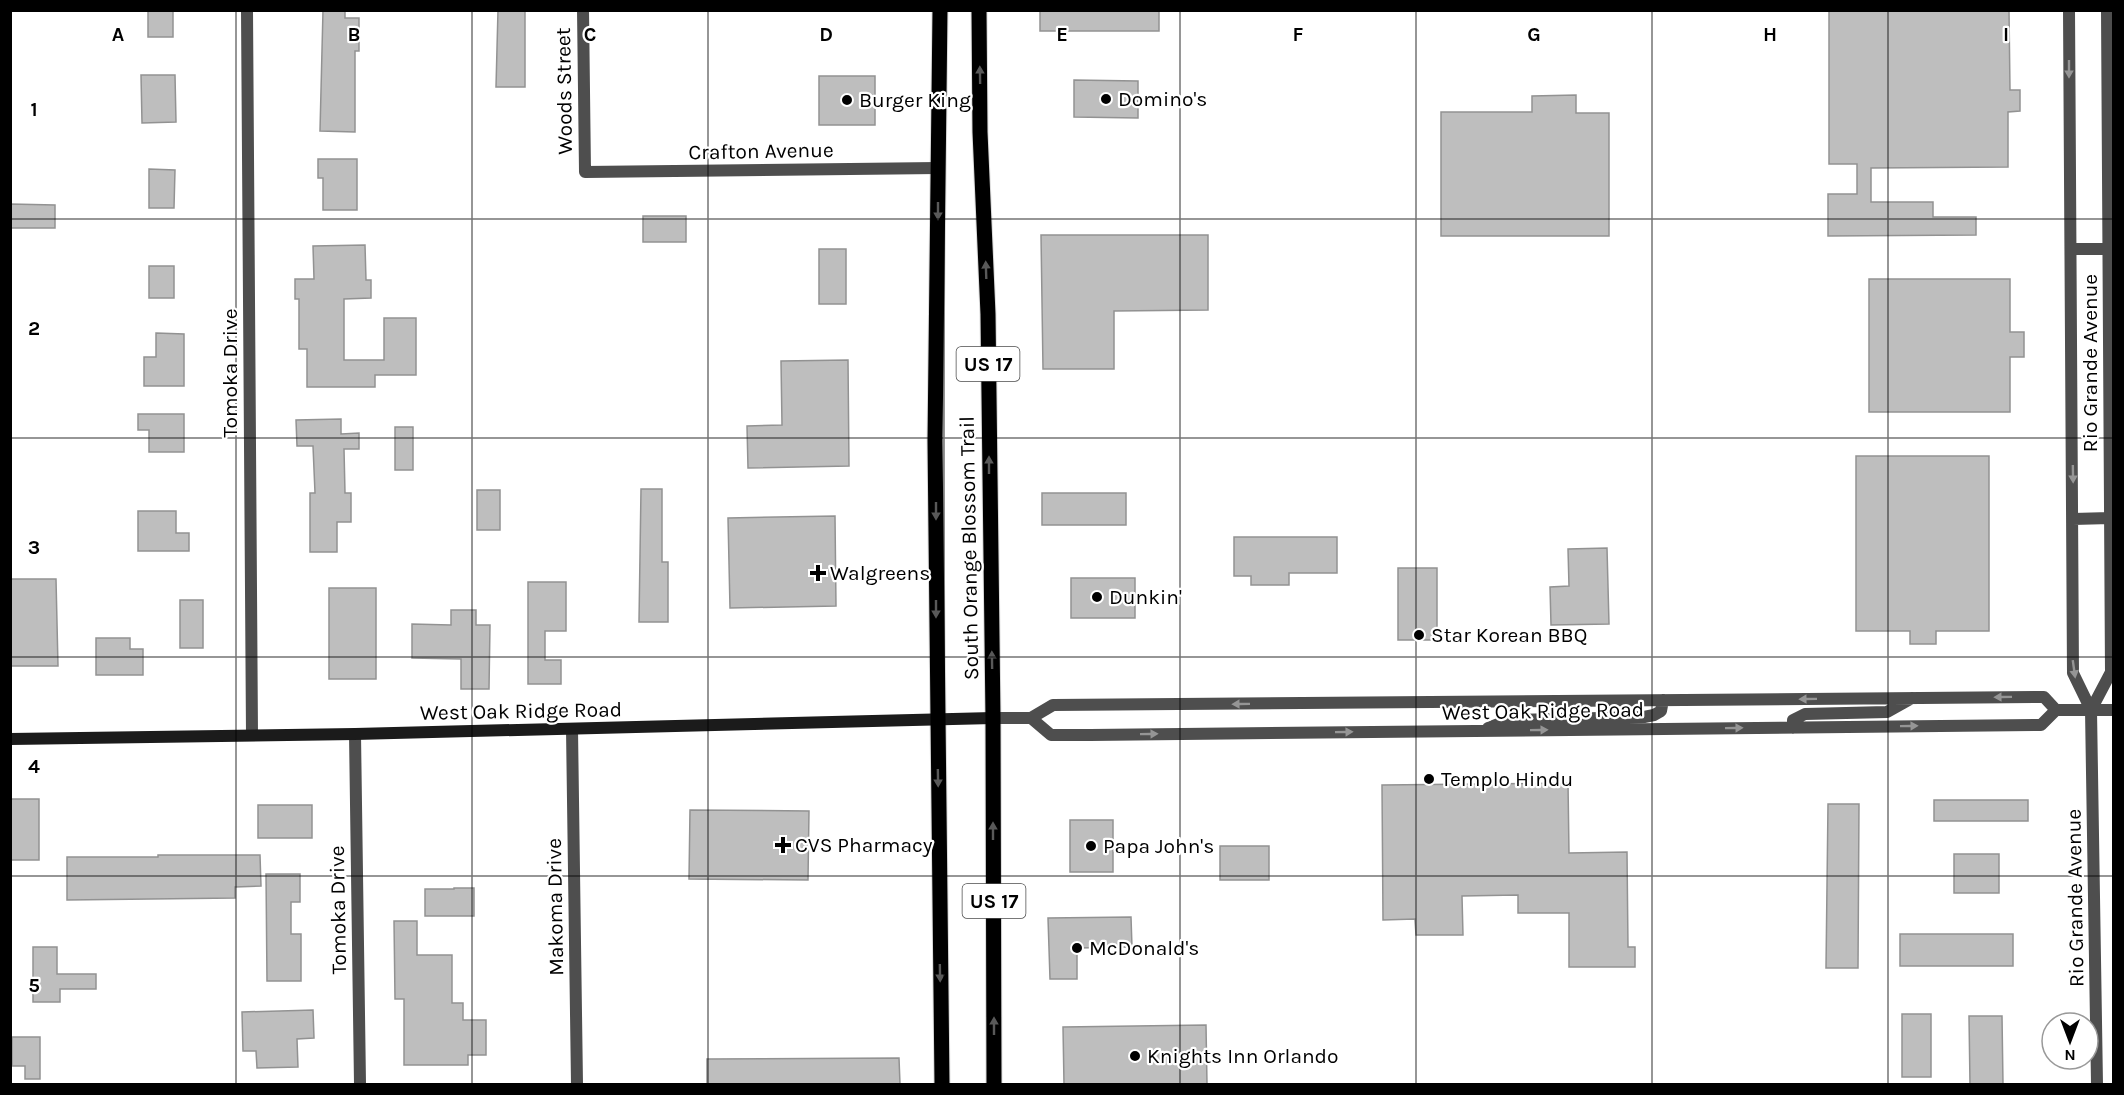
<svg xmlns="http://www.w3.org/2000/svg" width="2124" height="1095" viewBox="0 0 2124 1095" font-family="Karla,sans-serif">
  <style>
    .building { fill: #bebebe; stroke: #929292; stroke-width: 1.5 }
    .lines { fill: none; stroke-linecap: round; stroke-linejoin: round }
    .primary-casing { stroke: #dbdbdb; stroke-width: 17 }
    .minor { stroke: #4e4e4e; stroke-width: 12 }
    .tertiary { stroke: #4e4e4e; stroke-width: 12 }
    .secondary { stroke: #1b1b1b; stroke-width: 12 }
    .primary { stroke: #000; stroke-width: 15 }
    .oneway { fill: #959595 }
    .oneway2 { fill: #595959 }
    .grid { fill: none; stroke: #000; stroke-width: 1.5; stroke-opacity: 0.55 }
    .poi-dot { fill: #000; stroke: #fff; stroke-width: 2 }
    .labels { text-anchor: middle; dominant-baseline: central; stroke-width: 4.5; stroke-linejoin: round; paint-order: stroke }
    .shield { fill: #fff; stroke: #4c4c4c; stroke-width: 1.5 }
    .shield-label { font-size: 20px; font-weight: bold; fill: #000 }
    .street-label { font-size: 21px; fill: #000; stroke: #fff }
    .poi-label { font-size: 21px; fill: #000; stroke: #fff; text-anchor: start }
    .grid-label { font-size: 20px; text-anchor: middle; font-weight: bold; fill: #000; stroke: #fff; stroke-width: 4.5; stroke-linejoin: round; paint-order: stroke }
  </style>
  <rect width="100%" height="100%" fill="#fff"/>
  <path class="building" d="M148 10H173V37H148Z
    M323 10H345V18H359V51H355V132L320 131Z
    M498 10H525V87H496Z
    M1040 10H1159V31H1040Z
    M1829 10H2009L2010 90H2020V111L2008 112V167L1871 168V202H1933V217H1976V235L1828 236V194H1857V164H1829Z
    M141 75H175L176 122 142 123Z
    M819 76H875V125H819Z
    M1074 80 1138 81V118L1074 117Z
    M1576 95V113H1609V236H1441V112H1532V96Z
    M318 159H357V210H323V178H318Z
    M149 169 175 170 174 208H149Z
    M10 204 55 205V228H10Z
    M643 216H686V242H643Z
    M1041 235H1208V310L1114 311V369H1043Z
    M365 245 366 280H371V298L344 299V360H384V318H416V375H375V387H307V349H299V299H295V279H314L313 246Z
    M819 249H846V304H819Z
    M149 266H174V298H149Z
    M1869 279H2010V332H2024V357H2010V412H1869Z
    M156 333 184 334V386H144V357H156Z
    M848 360 849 466 748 468 747 426 782 425 781 361Z
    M138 414H184V452H149V430H138Z
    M341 419V434L359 433V449H344L345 493H351V522H337V552H310V493H315L313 446H297L296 420Z
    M395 427H413V470H395Z
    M1856 456H1989V631H1936V644H1910V631H1856Z
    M641 489H662V562H668V622H639Z
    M477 490H500V530H477Z
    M1042 493H1126V525H1042Z
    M138 511H176V533H189V551H138Z
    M835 516 836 606 730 608 728 518Z
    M1234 537H1337V573H1289V585H1251V576H1234Z
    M1607 548 1609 624 1551 625 1550 587 1569 586 1568 549Z
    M1398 568H1437V640H1398Z
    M1071 578H1135V618H1071Z
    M10 579H56L58 666H10Z
    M528 582H566V631H545V660H561V684H528Z
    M329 588H376V679H329Z
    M180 600H203V648H180Z
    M451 610H476V625H490L489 689H461V659L412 658V624L451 625Z
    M96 638H130V649H143V675H96Z
    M1568 783 1569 853 1627 852 1628 947H1635V967H1569V913H1518V895L1462 896 1463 935H1416L1415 919 1383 920 1382 785Z
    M10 799H39V860H10Z
    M1934 800H2028V821H1934Z
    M1828 804H1859L1858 968H1826Z
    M258 805H312V838H258Z
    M690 810 809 811 808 880 689 879Z
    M1070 820H1113V872H1070Z
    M1220 846H1269V880H1220Z
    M1954 854H1999V893H1954Z
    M158 855H260L261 886 235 887V898L67 900V857H158Z
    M266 874H300V902H291V934H301V981H267Z
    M454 888H474V916H425V889H454Z
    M1131 917 1132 947 1077 948V979H1050L1048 918Z
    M394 921H417V955H452V1003H463V1020H486V1055H468V1065H404V999H395Z
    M1900 934H2013V966H1900Z
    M33 947H57V974H96V989H60V1002H33Z
    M313 1010 314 1038 297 1039 298 1067 257 1068 256 1051H243L242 1012Z
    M1902 1014H1931V1077H1902Z
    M1969 1016H2002L2003 1084H1970Z
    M1206 1025 1207 1084H1064L1063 1027Z
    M12 1037H40V1079H25V1066H12Z
    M899 1058 900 1084H707V1059Z"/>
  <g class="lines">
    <g class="primary-casing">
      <path id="primary" d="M940 10 935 441 942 1084
        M979 10 980 132 988 314 993 718 994 1084"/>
    </g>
    <path class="minor" d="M247 10 252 735
      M583 10 585 172 938 168
      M572 729 577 1084
      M355 734 360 1084"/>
    <path class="tertiary" d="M2069 10 2073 673 2091 710 2097 1084
      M2071 249H2109
      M2073 519 2110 518
      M2091 710 2111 672 2107 10
      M993 718H1031L1053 705 2044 697 2056 710H2114
      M1031 718 1051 735H1090L2041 725 2056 710
      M1488 728 1508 720 1644 717 1654 715 1661 711 1663 700
      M1793 728V720L1805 714 1887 712 1912 698"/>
    <path class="secondary" d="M10 739 355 734 993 718"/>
    <use href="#primary" class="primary"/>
  </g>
  <defs><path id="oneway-solid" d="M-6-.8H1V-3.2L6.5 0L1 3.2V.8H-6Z" transform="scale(1.5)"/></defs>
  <g class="oneway">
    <use href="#oneway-solid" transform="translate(2069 69) rotate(90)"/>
    <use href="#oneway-solid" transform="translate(2073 474) rotate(89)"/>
    <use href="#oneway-solid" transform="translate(2074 669) rotate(82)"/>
    <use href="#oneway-solid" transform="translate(2003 697) rotate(179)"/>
    <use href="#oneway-solid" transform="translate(1808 699) rotate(179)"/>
    <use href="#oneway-solid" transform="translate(1241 704) rotate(179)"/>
    <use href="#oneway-solid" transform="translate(1909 726) rotate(-1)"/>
    <use href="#oneway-solid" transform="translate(1734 728) rotate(-1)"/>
    <use href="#oneway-solid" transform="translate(1539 730) rotate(-1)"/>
    <use href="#oneway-solid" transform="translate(1344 732) rotate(-1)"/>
    <use href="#oneway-solid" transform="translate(1149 734) rotate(-1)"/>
  </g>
  <g class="oneway2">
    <use href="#oneway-solid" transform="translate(980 75) rotate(-91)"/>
    <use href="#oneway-solid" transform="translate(938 211) rotate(90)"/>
    <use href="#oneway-solid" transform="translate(986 270) rotate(-92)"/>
    <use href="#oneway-solid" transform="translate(989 465) rotate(-90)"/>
    <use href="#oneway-solid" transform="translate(936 511) rotate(90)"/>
    <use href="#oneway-solid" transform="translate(936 609) rotate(90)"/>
    <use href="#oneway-solid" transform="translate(992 660) rotate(-91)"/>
    <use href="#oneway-solid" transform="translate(938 778) rotate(89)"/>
    <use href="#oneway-solid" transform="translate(993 831) rotate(-90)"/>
    <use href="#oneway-solid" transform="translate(940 973) rotate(89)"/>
    <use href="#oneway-solid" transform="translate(994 1026) rotate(-90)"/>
  </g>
  <path class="grid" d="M236 10V1084M472 10V1084M708 10V1084M944 10V1084M1180 10V1084M1416 10V1084M1652 10V1084M1888 10V1084M10 219H2114M10 438H2114M10 657H2114M10 876H2114"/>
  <g class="poi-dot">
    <circle cx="1106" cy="99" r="6"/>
    <circle cx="847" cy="100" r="6"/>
    <path d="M815 564h6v6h6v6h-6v6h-6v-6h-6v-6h6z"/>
    <circle cx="1097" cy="597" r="6"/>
    <circle cx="1419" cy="635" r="6"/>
    <circle cx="1429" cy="779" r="6"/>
    <path d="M780 836h6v6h6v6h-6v6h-6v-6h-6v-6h6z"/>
    <circle cx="1091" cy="846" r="6"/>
    <circle cx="1077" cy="948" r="6"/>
    <circle cx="1135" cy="1056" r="6"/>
  </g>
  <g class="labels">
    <g class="shield">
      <rect x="956.5" y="347" width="63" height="34" rx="4.5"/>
      <rect x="962.5" y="884" width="63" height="34" rx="4.5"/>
    </g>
    <g class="shield-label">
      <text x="988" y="364">US 17</text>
      <text x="994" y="901">US 17</text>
    </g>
    <g class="street-label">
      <text transform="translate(564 91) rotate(-91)">Woods Street</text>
      <text transform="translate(761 151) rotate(-1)">Crafton Avenue</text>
      <text transform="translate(2090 363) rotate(-90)">Rio Grande Avenue</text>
      <text transform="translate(230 373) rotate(-90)">Tomoka Drive</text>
      <text transform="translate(969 548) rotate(-91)">South Orange Blossom Trail</text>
      <text transform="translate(521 711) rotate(-1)">West Oak Ridge Road</text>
      <text transform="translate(1543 711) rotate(-1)">West Oak Ridge Road</text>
      <text transform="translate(2075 898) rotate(-91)">Rio Grande Avenue</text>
      <text transform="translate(555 907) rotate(-91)">Makoma Drive</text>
      <text transform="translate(338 910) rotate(-91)">Tomoka Drive</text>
    </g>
    <g class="poi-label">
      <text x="1118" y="99">Domino's</text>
      <text x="859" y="100">Burger King</text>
      <text x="830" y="573">Walgreens</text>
      <text x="1109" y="597">Dunkin'</text>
      <text x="1431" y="635">Star Korean BBQ</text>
      <text x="1441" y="779">Templo Hindu</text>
      <text x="795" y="845">CVS Pharmacy</text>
      <text x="1103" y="846">Papa John's</text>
      <text x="1089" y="948">McDonald's</text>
      <text x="1147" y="1056">Knights Inn Orlando</text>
    </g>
  </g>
  <g class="grid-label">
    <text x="118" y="41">A</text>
    <text x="354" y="41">B</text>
    <text x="590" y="41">C</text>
    <text x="826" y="41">D</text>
    <text x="1062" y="41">E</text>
    <text x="1298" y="41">F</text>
    <text x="1534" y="41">G</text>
    <text x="1770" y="41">H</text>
    <text x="2006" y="41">I</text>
    <text x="34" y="116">1</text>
    <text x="34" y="335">2</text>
    <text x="34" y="554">3</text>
    <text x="34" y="773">4</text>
    <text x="34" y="992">5</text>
  </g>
  <rect width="2124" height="1095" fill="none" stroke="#000000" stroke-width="24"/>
  <g transform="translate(2070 1041) rotate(180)"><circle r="28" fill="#ffffff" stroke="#999999" stroke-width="1.5"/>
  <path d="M0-4.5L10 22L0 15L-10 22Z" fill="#000000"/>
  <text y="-9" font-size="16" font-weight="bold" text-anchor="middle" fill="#000000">N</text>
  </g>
</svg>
